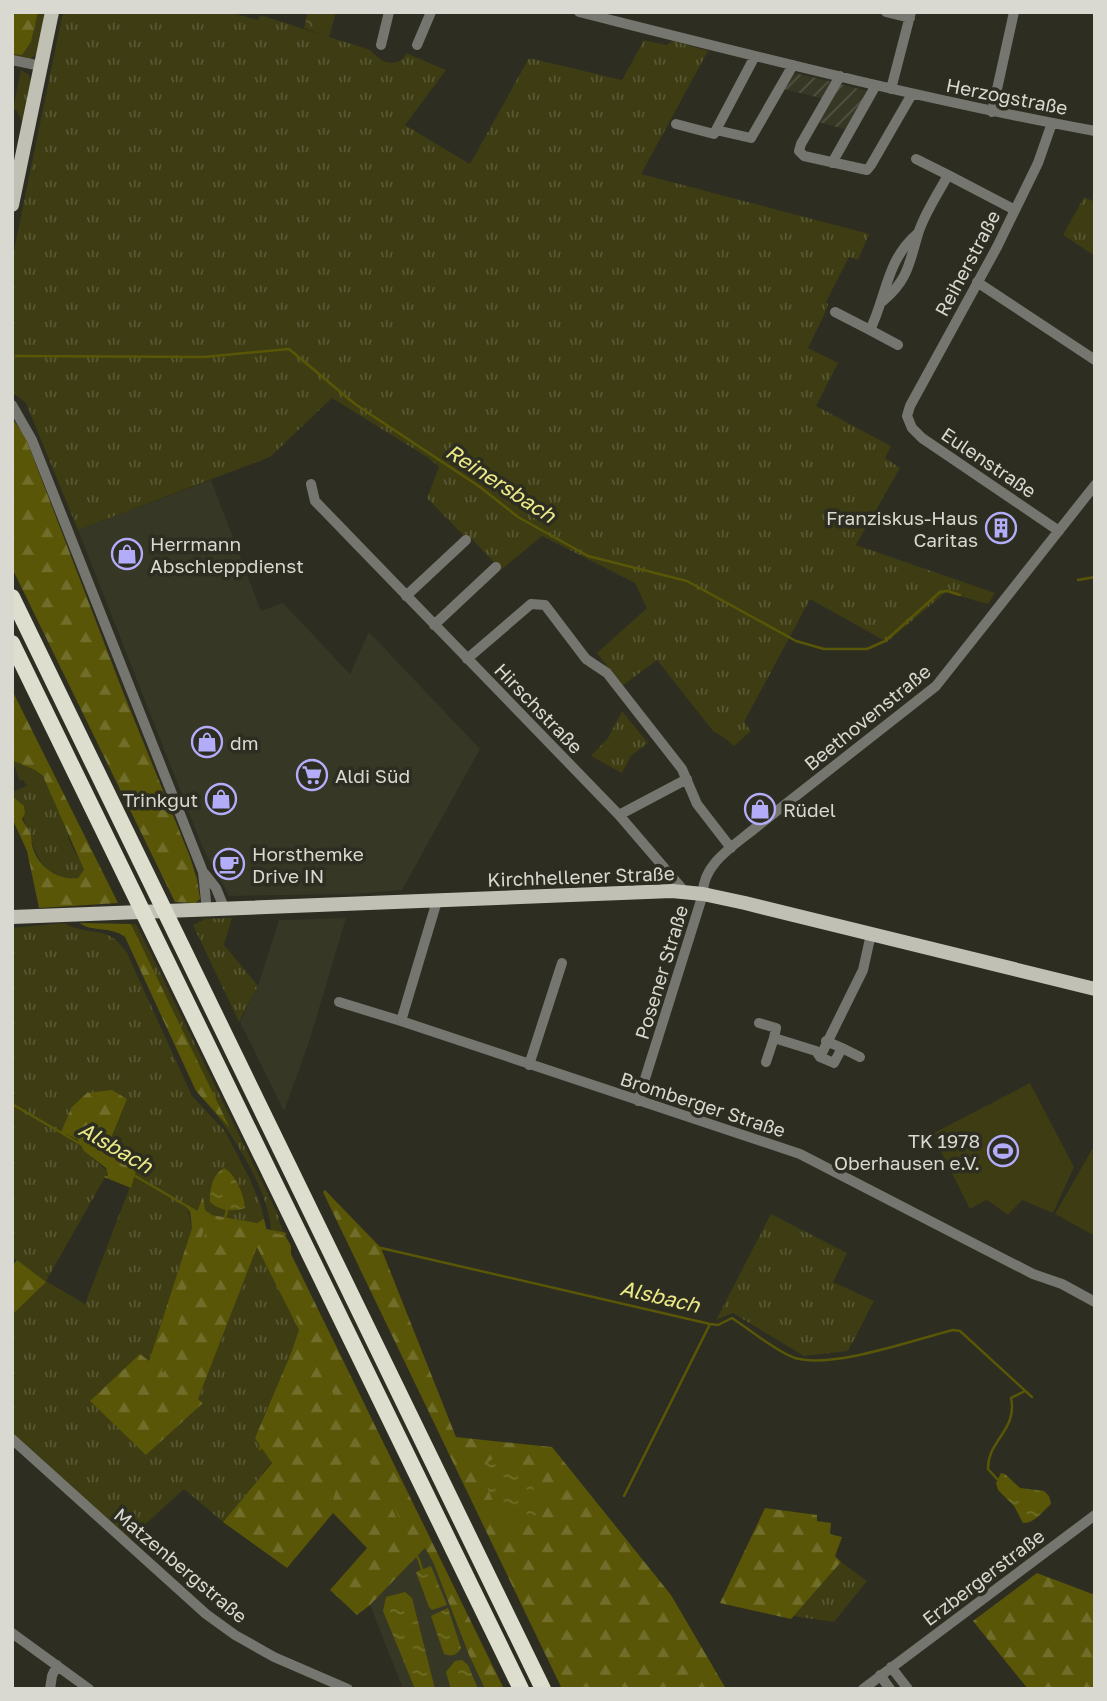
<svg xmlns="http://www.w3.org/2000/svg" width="1107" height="1701" viewBox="0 0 1107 1701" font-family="'Golos Text',sans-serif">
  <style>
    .built { fill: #373725 }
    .industrial { fill: url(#industrial-furrows) }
    .grass { fill: url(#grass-tufts); fill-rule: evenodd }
    .forest { fill: url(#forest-firs) }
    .park { fill: url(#park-crowns) }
    .garden { fill: #3d3c13 }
    .water { fill: url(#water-ripples) }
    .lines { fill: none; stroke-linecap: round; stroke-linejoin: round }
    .stream { stroke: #595707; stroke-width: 2.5 }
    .minor { stroke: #767670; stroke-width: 10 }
    .major { stroke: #c0c1b4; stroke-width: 14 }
    .highway { stroke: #dedecf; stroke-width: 16 }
    .labels { text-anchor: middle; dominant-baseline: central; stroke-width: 7; stroke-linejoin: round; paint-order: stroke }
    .street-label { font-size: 19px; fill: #d9d9d1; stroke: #2d2d21 }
    .poi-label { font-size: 19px; fill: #d9d9d1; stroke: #2d2d21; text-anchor: start }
    .water-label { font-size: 21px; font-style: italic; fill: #ecea87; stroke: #2d2d21 }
  </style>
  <defs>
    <pattern id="industrial-furrows" width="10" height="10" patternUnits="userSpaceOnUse" patternTransform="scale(1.75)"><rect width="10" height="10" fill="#373725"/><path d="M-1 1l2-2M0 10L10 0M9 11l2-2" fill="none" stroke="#535344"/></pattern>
    <pattern id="grass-tufts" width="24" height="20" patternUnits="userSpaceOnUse" patternTransform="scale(1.75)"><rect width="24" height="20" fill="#3d3c13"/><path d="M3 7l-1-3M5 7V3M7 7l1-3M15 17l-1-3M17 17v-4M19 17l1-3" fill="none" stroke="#585834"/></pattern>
    <pattern id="forest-firs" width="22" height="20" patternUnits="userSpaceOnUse" patternTransform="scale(1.75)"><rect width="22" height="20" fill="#595607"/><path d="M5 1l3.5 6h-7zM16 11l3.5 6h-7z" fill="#706e2a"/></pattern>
    <pattern id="park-crowns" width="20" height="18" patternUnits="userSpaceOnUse" patternTransform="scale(1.75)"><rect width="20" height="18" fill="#3d3c13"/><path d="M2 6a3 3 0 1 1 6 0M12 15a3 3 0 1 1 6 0" fill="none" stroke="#585834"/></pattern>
    <pattern id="water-ripples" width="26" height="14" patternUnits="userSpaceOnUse" patternTransform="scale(1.75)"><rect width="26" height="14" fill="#595707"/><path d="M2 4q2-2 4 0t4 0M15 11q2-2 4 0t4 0" fill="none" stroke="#706f2a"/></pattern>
  </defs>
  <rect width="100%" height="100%" fill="#2d2d21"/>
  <path class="built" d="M211 480 261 611 283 603 350 674 369 632 480 749 402 890 353 894 229 896 203 848 78 530Z
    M346 918 309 1042 284 1111 240 1022 258 986 279 920Z
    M425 1548 433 1562 469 1655 485 1689H403L370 1605Z"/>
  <path class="industrial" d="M794 73 833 82 824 99 784 89Z
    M840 84 867 91 848 130 818 122Z"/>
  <path class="grass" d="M38 12H47L38 53 30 59 12 56V54L22 55 31 42Z
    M63 12H228L258 20 260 15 370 50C381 61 388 67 403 59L406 53 446 70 405 125 470 164 529 58 622 80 644 40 666 45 673 41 708 51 641 174 869 234 858 260 849 257 826 302 828 304 826 311 808 348 838 363 816 406 891 446 885 458 900 468 856 545 995 593 988 604 946 592 887 642 810 599 744 722 751 731 734 746 726 739 713 731 657 660 622 686 597 653 647 608 635 583 542 536 501 570 471 538H466L427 498 439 467 427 457 332 398 270 457 78 530 26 403 12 392V260Z
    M21 70 29 75 31 83 22 122 17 111 13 109Z
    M1084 197 1095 202V256L1063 235Z
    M622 711 648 743 631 756 622 773 591 756 608 738Z
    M12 760C22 763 34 768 41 775 54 788 62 819 68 836 71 848 80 858 84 871L78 878C29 885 33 821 12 796V792L27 786 23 780 20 781Z
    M232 918 224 945 258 986 239 1022 193 925 205 919Z
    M64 923C93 939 106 922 127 953L192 1096 225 1131 250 1179 261 1206 264 1219 258 1223 212 1215 205 1210 203 1199 197 1213 187 1207 192 1228 149 1361 146 1455 203 1403 198 1399 257 1246 300 1332 255 1438 272 1462 223 1522 184 1489 129 1539 12 1434V1315L45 1282 12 1257V928ZM61 1132 106 1150 136 1171 85 1304 46 1281 108 1172 79 1145 77 1139Z
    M131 924H136L156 964 279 1217 278 1219 285 1235 271 1232C270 1190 228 1125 200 1096L213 1107 230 1128Z
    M771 1214 847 1253 833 1282 874 1301 848 1351 804 1356 733 1313 716 1320Z
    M841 1562 867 1581 834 1622 793 1616Z"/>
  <path class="forest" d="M12 12H38L31 42 22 55 12 54Z
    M12 418 25 436 123 692 190 857 197 879 200 899 195 903 175 902 12 568Z
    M12 690 118 903 39 908 27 851 12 818V796L24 806 25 813 22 819C24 824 28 828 30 833 32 838 31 839 32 845 37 865 56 881 78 878L84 870 43 776 35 770 12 760Z
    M80 923 131 924 230 1128 196 1091 125 937C112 926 89 932 80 923Z
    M112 1090 127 1099 106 1150 136 1171 131 1188 104 1177 108 1175 106 1168 84 1151 77 1139 61 1132 72 1107 87 1093Z
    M325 1190 381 1248 456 1437 552 1447 671 1595 726 1689H562L323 1192Z
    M203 1197 205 1210 212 1215 257 1223 264 1219 267 1231 285 1235 291 1246V1254L504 1689H485L469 1655 433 1562 425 1548 370 1605 357 1615 330 1590 367 1548 333 1513 287 1568 223 1522 272 1463 255 1438 300 1332 257 1247 198 1399 203 1403 146 1455 90 1401 140 1354 149 1361 192 1228 190 1212 185 1205 197 1212Z
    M17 1260 46 1282 12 1315V1266Z
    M765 1508 817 1515V1521L831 1523 830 1534 842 1537 835 1556 841 1562 791 1619 720 1603Z
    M1037 1573 1095 1595V1689H1028L973 1621Z"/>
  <path class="park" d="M308 12H336L329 37 304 28Z"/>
  <path class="garden" d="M1030 1083 1074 1167 1053 1213 1022 1200 1008 1215 987 1200 970 1209 932 1134Z
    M1095 1144V1236L1055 1214Z"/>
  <path class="water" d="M224 1168C235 1174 244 1194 245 1208 233 1212 220 1211 210 1202 210 1189 212 1175 224 1168Z
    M496 1456H513C532 1476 535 1487 537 1514L524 1523H508C494 1505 486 1490 482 1467Z
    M1001 1473 1005 1474 1020 1488 1044 1491 1049 1496 1051 1504C1043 1511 1034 1524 1023 1523L1014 1506 998 1490 996 1483Z
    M431 1566 447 1605 432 1610 429 1607 416 1572Z
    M405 1592 412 1598 435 1689H415L383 1611 386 1597Z
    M448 1608 461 1648C457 1655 452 1657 444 1654L431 1616Z
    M462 1660 468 1665 478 1689H451L446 1672 455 1661Z"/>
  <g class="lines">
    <path class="stream" d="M16 356 204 357 289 349 355 404 480 487 518 517 588 556 687 581 796 641 824 649H867L885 641 940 592 947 591 960 595
      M1078 580 1095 577
      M12 1104 209 1219 285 1234
      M224 1222 227 1210
      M261 1245 278 1281
      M381 1248 710 1324 718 1325 732 1318C749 1329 778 1353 795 1358 833 1369 913 1340 953 1330L960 1331 1032 1397
      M282 1290 308 1345
      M312 1354 352 1435 332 1499
      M163 1371 208 1220
      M260 1449 301 1328
      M359 1449 374 1470 419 1560 422 1570
      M997 1479 988 1469C987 1441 1018 1430 1011 1398L1025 1391
      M624 1496 710 1324"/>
    <path class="minor" d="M579 12C750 55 921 99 1095 131
      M886 12 910 18
      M381 45 389 12
      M417 45 431 12
      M12 60 41 66
      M840 76 801 144 799 151 804 156 867 170 871 165 912 94
      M891 89 911 12
      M992 112 1014 12
      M1052 123 1038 163 997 247 910 406 907 416 912 428 922 438 1059 531
      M676 124 714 134 716 130 751 138 793 65
      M716 130 755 56
      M832 163 876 85
      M948 175 1015 210
      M977 282 1095 360
      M883 301C908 280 909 264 918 234 924 214 938 194 948 175L916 159
      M835 312 870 330C887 295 886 260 918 233
      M870 330 898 345
      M12 405 32 440 203 872 207 911
      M311 484 315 501 619 815 685 892
      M406 596 466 540
      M434 625 496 567
      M467 659 531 604 545 605 586 659 607 673 682 769 697 804 731 848
      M619 815 687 779
      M205 874 216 888 225 910
      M437 901 401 1021 800 1154 1033 1274 1062 1284 1095 1302
      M339 1002 401 1021
      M759 1023 776 1028 774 1038
      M842 1048 860 1057
      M820 1057 834 1063 842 1048 826 1041
      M766 1062 774 1038 816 1051 820 1057 863 970 871 934
      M529 1065 562 963
      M638 1101 703 894C702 865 733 846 754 829L936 686 1095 485
      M12 1439 206 1614 235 1635 274 1657 348 1689
      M12 1633 89 1689
      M891 1667 908 1689
      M880 1675 890 1689
      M50 1689 52 1676 57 1665
      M863 1689 1095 1515"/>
    <path class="major" d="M12 205 52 12
      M12 917 672 891 703 894 745 903 1095 989"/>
    <path class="highway" d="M12 597 543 1689
      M12 643 521 1689"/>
  </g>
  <defs>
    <g id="building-ring" transform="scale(1.575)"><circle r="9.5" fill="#2d2d21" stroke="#b3adf9" stroke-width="1.5"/><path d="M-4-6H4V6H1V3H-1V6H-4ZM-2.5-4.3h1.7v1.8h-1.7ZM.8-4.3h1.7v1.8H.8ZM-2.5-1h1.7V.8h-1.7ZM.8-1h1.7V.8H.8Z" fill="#b3adf9"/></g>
    <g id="shop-ring" transform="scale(1.575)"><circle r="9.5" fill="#2d2d21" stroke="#b3adf9" stroke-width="1.5"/><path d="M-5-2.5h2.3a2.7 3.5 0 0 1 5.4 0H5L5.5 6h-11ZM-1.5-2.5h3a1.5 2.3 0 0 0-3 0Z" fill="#b3adf9"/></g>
    <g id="supermarket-ring" transform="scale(1.575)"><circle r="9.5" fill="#2d2d21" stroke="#b3adf9" stroke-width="1.5"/><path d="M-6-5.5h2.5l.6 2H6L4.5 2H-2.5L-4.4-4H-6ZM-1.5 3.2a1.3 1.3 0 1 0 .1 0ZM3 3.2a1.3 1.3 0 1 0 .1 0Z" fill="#b3adf9"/></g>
    <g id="cafe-ring" transform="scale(1.575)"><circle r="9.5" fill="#2d2d21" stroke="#b3adf9" stroke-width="1.5"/><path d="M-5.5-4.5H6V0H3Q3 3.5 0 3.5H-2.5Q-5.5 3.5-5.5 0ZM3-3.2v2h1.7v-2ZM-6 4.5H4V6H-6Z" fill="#b3adf9"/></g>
    <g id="stadium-ring" transform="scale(1.575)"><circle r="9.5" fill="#2d2d21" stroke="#b3adf9" stroke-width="1.5"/><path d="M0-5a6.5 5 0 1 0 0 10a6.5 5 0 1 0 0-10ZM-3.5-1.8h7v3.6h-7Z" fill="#b3adf9"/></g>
  </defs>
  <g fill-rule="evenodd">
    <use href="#building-ring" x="1001" y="528"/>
    <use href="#shop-ring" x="127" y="554"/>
    <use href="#shop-ring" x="207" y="742"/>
    <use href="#supermarket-ring" x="312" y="775"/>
    <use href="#shop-ring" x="221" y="799"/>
    <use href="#shop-ring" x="760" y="809"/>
    <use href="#cafe-ring" x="229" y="864"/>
    <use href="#stadium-ring" x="1003" y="1151"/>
  </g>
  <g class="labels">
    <g class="street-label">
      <text transform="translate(1007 96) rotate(11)">Herzogstraße</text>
      <text transform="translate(967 263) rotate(-62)">Reiherstraße</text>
      <text transform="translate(989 462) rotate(34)">Eulenstraße</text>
      <text transform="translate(539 708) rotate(46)">Hirschstraße</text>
      <text transform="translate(867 717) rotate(-39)">Beethovenstraße</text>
      <text transform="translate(581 876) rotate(-2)">Kirchhellener Straße</text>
      <text transform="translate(661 972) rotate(-73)">Posener Straße</text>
      <text transform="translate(703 1104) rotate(18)">Bromberger Straße</text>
      <text transform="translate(181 1565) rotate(40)">Matzenbergstraße</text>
      <text transform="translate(983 1577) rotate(-37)">Erzbergerstraße</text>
    </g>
    <g class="poi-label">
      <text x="978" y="517" text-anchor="end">Franziskus-Haus<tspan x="978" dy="22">Caritas</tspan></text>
      <text x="150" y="543">Herrmann<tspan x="150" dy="22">Abschleppdienst</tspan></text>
      <text x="230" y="742">dm</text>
      <text x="335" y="775">Aldi Süd</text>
      <text x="198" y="799" text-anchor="end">Trinkgut</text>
      <text x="783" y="809">Rüdel</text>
      <text x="252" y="853">Horsthemke<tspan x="252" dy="22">Drive IN</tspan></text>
      <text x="980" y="1140" text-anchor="end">TK 1978<tspan x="980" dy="22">Oberhausen e.V.</tspan></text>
    </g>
    <g class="water-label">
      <text transform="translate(501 483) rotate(33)">Reinersbach</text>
      <text transform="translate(116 1147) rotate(30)">Alsbach</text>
      <text transform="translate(660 1296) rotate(13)">Alsbach</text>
    </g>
  </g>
  <rect width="1107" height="1701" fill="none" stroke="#d9d9d1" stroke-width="28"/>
</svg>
